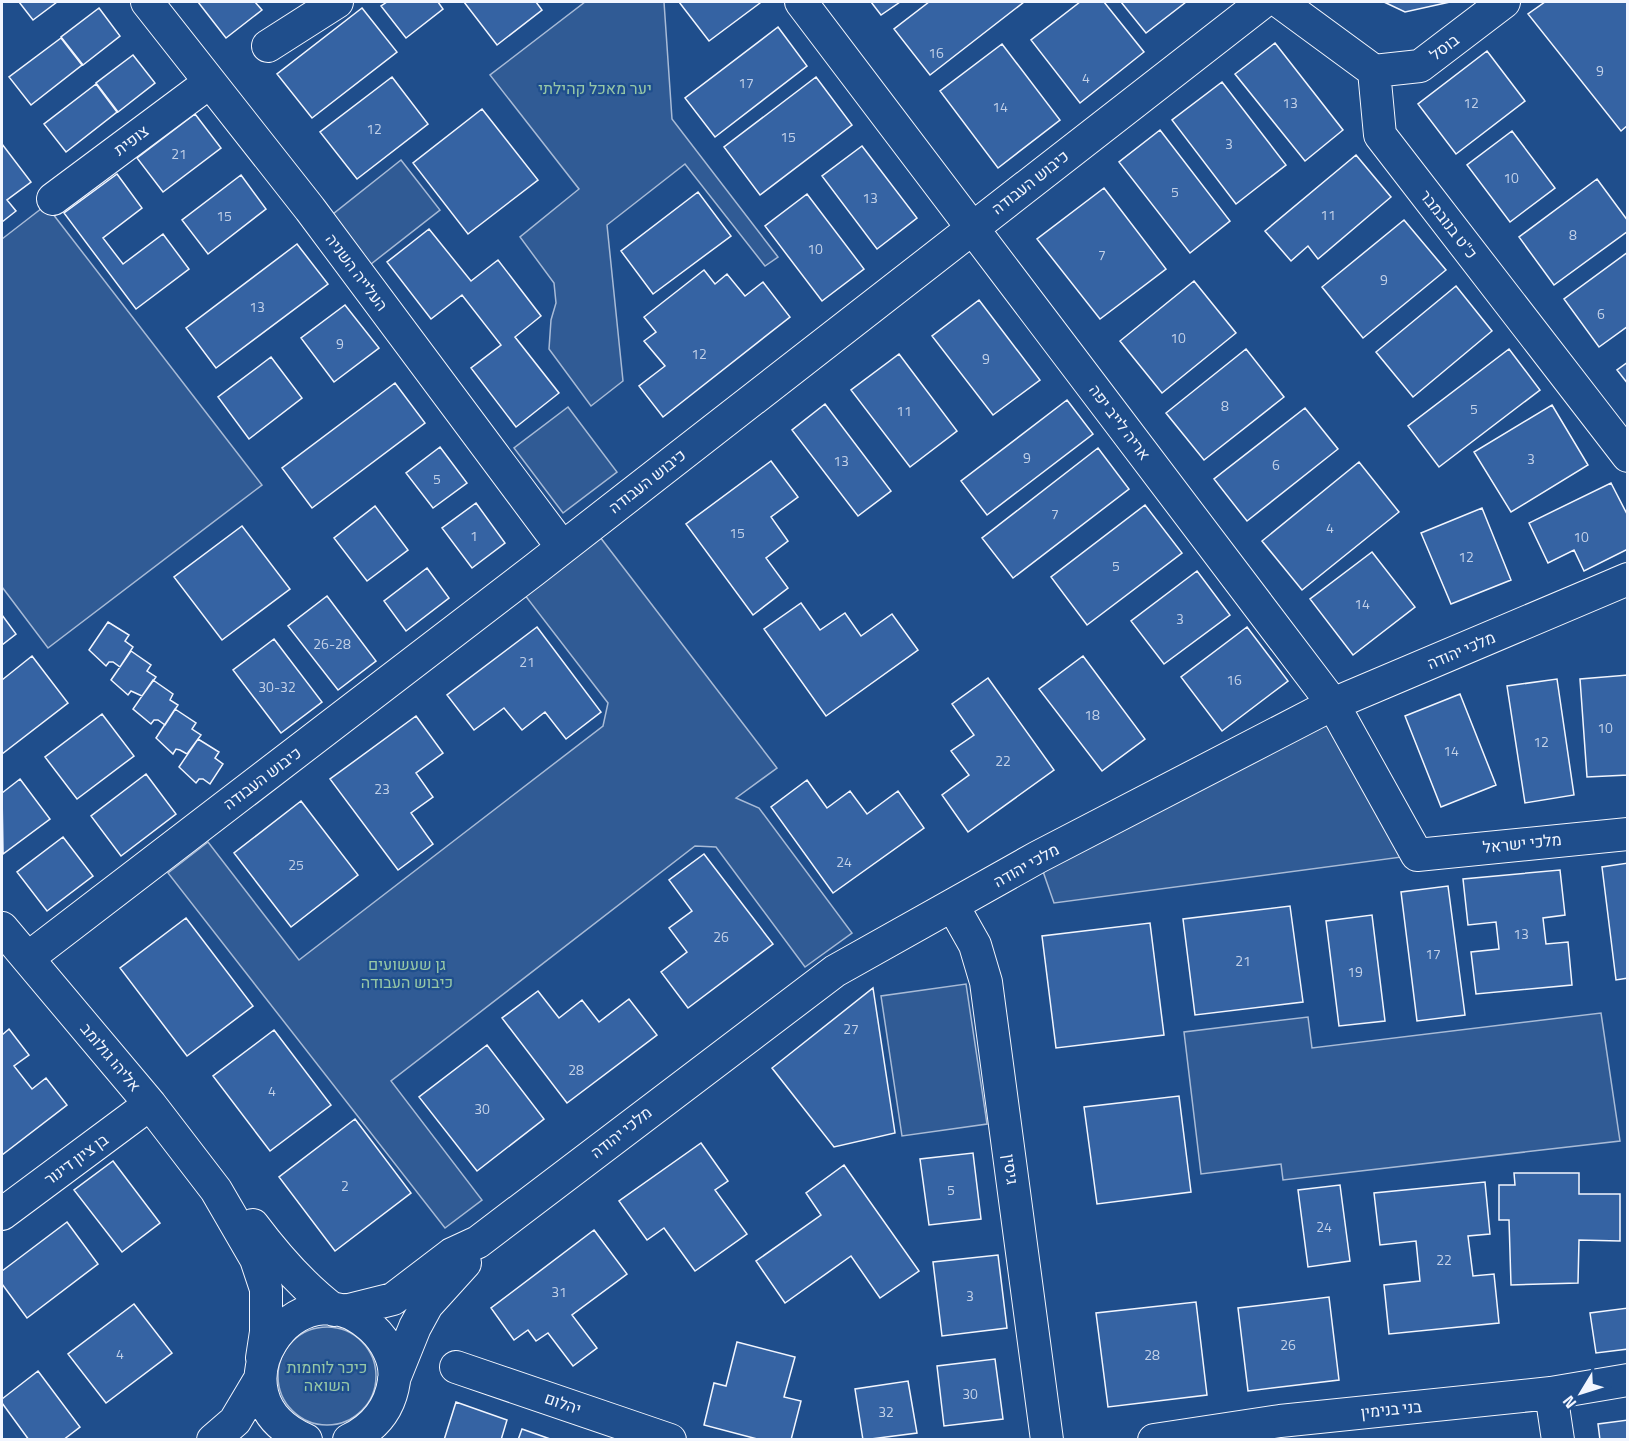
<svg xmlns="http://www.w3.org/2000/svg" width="1629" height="1441" viewBox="0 0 1629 1441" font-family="'Titillium Web',Heebo,sans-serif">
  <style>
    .built { fill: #305b95; stroke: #a8bbd7; stroke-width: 1.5 }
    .building { fill: #3563a3; stroke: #f2f6ff; stroke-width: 1.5 }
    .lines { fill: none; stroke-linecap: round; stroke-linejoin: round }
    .minor-casing { stroke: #f2f6ff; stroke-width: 34 }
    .minor { stroke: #1f4e8c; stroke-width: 32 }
    .labels { text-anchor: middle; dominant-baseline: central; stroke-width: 4.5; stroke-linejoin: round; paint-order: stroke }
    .number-label { font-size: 14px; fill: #c3d1e8 }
    .street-label { font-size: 16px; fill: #f2f6ff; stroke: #1f4e8c }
    .park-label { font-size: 16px; fill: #97c8a6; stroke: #1f4e8c }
  </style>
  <rect width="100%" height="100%" fill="#1f4e8c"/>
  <path class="built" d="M585 2H664L672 119 778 257 765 266 685 164 607 225 623 381 591 406 549 349 551 320 556 303 554 283 520 237 579 189 490 75Z
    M401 160 440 210 366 268 328 218Z
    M46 205 262 485 48 648 2 587V239Z
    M568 407 617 472 563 513 514 448Z
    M600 537 777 768 736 798 759 808 852 933 805 967 716 847 695 846 391 1081 482 1200 445 1228 168 873 208 842 299 960 603 726 608 703 524 594Z
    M1333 704 1417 855 1054 903 1038 857Z
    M966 984 987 1124 902 1136 881 996Z
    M1601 1013 1620 1141 1283 1180 1281 1164 1201 1174 1184 1032 1308 1017 1312 1048Z
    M278 1376a49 49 0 1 1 98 0a49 49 0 1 1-98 0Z"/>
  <path class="building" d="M19 2H57L33 20Z
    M198 2H255L262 10 226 38Z
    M387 2H438L443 9 406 38 381 6Z
    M464 2H536L542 10 497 45Z
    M679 2H759L760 3 709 41Z
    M871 2H900L881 15Z
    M929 2H1024L930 75 894 29Z
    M1080 2H1104L1144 52 1080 103 1031 40Z
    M1121 2H1186L1146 33Z
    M1384 2H1450L1405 12Z
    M1545 2H1628V125L1621 131 1528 14Z
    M99 8 120 36 83 65 61 37Z
    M362 8 397 52 312 118 277 74Z
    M778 27 807 66 715 137 685 98Z
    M61 38 82 65 31 105 9 77Z
    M1275 43 1343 130 1305 161 1235 74Z
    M1002 44 1060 120 998 168 940 91Z
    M1487 51 1525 101 1456 154 1418 104Z
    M133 55 155 83 118 112 96 83Z
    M392 77 428 124 357 179 320 132Z
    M816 77 852 125 760 195 724 147Z
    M1222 82 1286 165 1236 204 1172 120Z
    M96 84 117 112 66 152 44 124Z
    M482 109 538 180 468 234 413 163Z
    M195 114 221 148 163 192 137 158Z
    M1160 130 1230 221 1190 253 1119 162Z
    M1512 131 1555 188 1510 222 1467 165Z
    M2 144 31 182 7 200 16 211 2 222Z
    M862 146 917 218 877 249 822 176Z
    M1356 155 1391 197 1318 259 1308 246 1291 261 1265 231Z
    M117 174 142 208 103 238 123 264 163 234 189 269 136 309 64 213Z
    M241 175 266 209 208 254 182 220Z
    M1597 179 1628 221V231L1554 285 1519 237Z
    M1104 188 1166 269 1100 319 1037 239Z
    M698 192 731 236 653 294 621 251Z
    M807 194 864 269 822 301 765 226Z
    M1404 220 1446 270 1363 338 1322 287Z
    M429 229 471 281 498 260 541 316 515 337 559 393 516 427 471 368 501 345 462 295 431 319 387 262Z
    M297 244 328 284 216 368 186 328Z
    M1628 252V326L1599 347 1564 299Z
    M704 270 715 284 727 274 745 296 763 282 790 317 663 417 639 386 665 366 644 341 656 332 644 317Z
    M1194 281 1236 333 1162 393 1120 341Z
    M1456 286 1492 331 1413 397 1376 352Z
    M979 300 1040 380 993 415 932 336Z
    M345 305 379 348 334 382 301 338Z
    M1246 349 1284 397 1204 460 1166 413Z
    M1509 349 1540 390 1439 467 1408 426Z
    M899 354 957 431 910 467 851 390Z
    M271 357 302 398 249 439 218 397Z
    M1628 362V384L1617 370Z
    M395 383 425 423 312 508 282 468Z
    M1067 400 1093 434 987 515 961 481Z
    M825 404 891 491 858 516 792 430Z
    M1552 405 1588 465 1511 512 1474 452Z
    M1305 408 1338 449 1247 521 1214 479Z
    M440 447 467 483 433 508 406 473Z
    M1098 448 1129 489 1013 578 982 538Z
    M771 461 798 497 771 517 788 541 766 558 788 588 753 615 686 524Z
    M1359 462 1399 512 1302 590 1262 541Z
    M1611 483 1628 516V549L1584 571 1574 550 1548 563 1529 523Z
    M476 503 505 543 472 568 442 528Z
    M1145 505 1182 553 1087 625 1051 577Z
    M375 506 408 550 367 581 334 538Z
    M1482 508 1511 580 1451 604 1421 533Z
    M242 526 290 589 222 640 174 577Z
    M1372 552 1415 607 1353 655 1310 599Z
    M427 568 449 598 406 631 384 601Z
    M1197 571 1230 615 1164 664 1131 621Z
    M327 596 376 661 338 690 288 626Z
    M801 603 820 630 845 613 861 636 892 614 918 650 826 716 764 629Z
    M2 615 16 634 2 645Z
    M108 622 129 635 125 641 133 647 120 667 113 662H109L106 666 89 650Z
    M537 627 601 712 566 739 545 712 522 730 504 708 474 730 447 695Z
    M1247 627 1288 681 1222 731 1181 677Z
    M274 639 322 702 281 733 233 670Z
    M131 651 151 665 147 671 156 677 142 696 131 691 128 695 111 680Z
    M32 656 68 703 2 754V680Z
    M1083 656 1145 739 1102 771 1039 689Z
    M1628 675V775L1587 777 1580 679Z
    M988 678 1054 770 968 832 942 795 969 775 951 751 974 735 952 704Z
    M1557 679 1574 795 1525 803 1507 686Z
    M153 680 173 694 170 700 178 705 165 725 158 720H154L151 724 133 709Z
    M1460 694 1496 785 1441 807 1405 716Z
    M175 709 196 723 192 729 201 735 187 754 180 750 176 749 173 754 156 738Z
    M102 714 134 756 77 799 45 757Z
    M416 716 443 753 416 773 433 797 411 813 433 844 398 870 330 779Z
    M198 739 219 752 215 758 223 764 210 784 203 779H199L196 783 179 767Z
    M146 774 176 814 121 856 91 816Z
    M20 779 50 819 3 854 2 793Z
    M807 780 827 808 850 791 867 814 898 791 924 828 833 893 771 807Z
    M301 801 358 875 291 927 234 853Z
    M63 837 93 876 47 911 17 872Z
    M704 854 773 944 688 1008 661 972 687 952 669 928 692 911 669 880Z
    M1628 863V978L1616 980 1602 867Z
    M1560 870 1565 915 1543 918 1546 944 1568 942 1572 985 1476 994 1471 952 1499 949 1496 922 1468 925 1463 879Z
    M1448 886 1465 1015 1417 1021 1401 892Z
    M1290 906 1303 1002 1195 1015 1183 919Z
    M1372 915 1385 1021 1339 1026 1326 921Z
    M186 918 253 1006 187 1056 120 968Z
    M1150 923 1164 1035 1056 1048 1042 936Z
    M873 988 895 1133 834 1147 772 1068Z
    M538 991 559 1018 582 1000 599 1022 629 999 657 1035 567 1103 502 1018Z
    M9 1029 29 1055 14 1066 32 1089 46 1078 67 1105 2 1155V1035Z
    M274 1030 331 1105 270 1151 213 1076Z
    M487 1045 544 1119 477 1171 419 1097Z
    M1179 1096 1191 1192 1097 1204 1084 1107Z
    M355 1119 411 1193 335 1251 279 1177Z
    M701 1143 728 1181 715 1190 747 1234 695 1271 664 1228 647 1240 619 1201Z
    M973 1153 981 1219 929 1225 920 1159Z
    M113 1161 160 1223 122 1252 74 1190Z
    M844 1165 919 1271 880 1298 851 1256 785 1303 756 1261 821 1215 806 1193Z
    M1514 1173H1579V1194H1620V1241L1579 1240 1578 1283 1511 1285 1509 1220H1499V1185H1515Z
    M1485 1182 1490 1234 1468 1236 1473 1276 1494 1274 1499 1323 1389 1334 1384 1285 1420 1281 1416 1241 1380 1245 1374 1193Z
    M1340 1185 1350 1261 1308 1267 1298 1190Z
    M67 1222 98 1264 27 1318 2 1284V1271Z
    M594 1230 627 1274 572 1315 597 1348 573 1366 548 1333 536 1341 528 1330 514 1340 491 1308Z
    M998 1255 1007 1328 942 1336 933 1262Z
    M1329 1297 1339 1380 1248 1391 1238 1308Z
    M1196 1302 1207 1395 1108 1407 1096 1313Z
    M134 1304 172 1353 106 1403 68 1354Z
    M1628 1308V1349L1596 1353 1590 1313Z
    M737 1342 795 1357 784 1397 801 1401 791 1440H761L704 1425 714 1383 726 1386Z
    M995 1359 1003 1419 944 1426 937 1366Z
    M38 1371 80 1427 63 1440H29L2 1403V1399Z
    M908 1381 917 1433 863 1440 855 1389Z
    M456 1402 507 1420 501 1440H444Z
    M1628 1420V1440H1600L1598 1424Z
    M522 1429 553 1440H518Z"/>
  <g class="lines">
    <g class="minor-casing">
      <path id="minor" d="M147 2 310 209 562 547
        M801 2 1333 704 1417 855 1628 834
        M1280 2 1374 71 1380 135 1628 456
        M268 46 337 2
        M1374 71 1420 66 1504 2
        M53 199 210 82
        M953 906 975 945 986 982 1047 1440
        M2 928 150 1104 216 1190 256 1259 266 1289V1332L262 1358
        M28 958 534 570 1263 2
        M2 1214 150 1104
        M253 1225C277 1257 302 1286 334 1310
        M345 1311 393 1299 452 1254 478 1242 835 971 1038 857 1333 704 1628 579
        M456 1367 670 1440
        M394 1379 415 1327 427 1305 465 1263
        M1551 1393 1558 1440
        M213 1440 235 1421 260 1379
        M306 1440C203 1396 297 1257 372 1328 386 1341 397 1361 394 1381 390 1409 374 1428 349 1440
        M1154 1440 1280 1421 1551 1393 1628 1380"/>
    </g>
    <use href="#minor" class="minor"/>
  </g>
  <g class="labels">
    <g class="number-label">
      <text x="936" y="52">16</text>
      <text x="1600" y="70">9</text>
      <text x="1086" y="77">4</text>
      <text x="746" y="82">17</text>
      <text x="1290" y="102">13</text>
      <text x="1471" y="102">12</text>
      <text x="1000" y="106">14</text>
      <text x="374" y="128">12</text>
      <text x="788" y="136">15</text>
      <text x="1229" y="143">3</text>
      <text x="179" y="153">21</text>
      <text x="1511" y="177">10</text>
      <text x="1175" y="191">5</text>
      <text x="870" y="197">13</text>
      <text x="1328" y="214">11</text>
      <text x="224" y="215">15</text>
      <text x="1573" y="234">8</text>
      <text x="815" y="248">10</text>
      <text x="1102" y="254">7</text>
      <text x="1384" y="279">9</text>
      <text x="257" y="306">13</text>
      <text x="1601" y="313">6</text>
      <text x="1178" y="337">10</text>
      <text x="340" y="343">9</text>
      <text x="699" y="353">12</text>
      <text x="986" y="358">9</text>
      <text x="1225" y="405">8</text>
      <text x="1474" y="408">5</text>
      <text x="904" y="410">11</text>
      <text x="1027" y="457">9</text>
      <text x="1531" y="458">3</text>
      <text x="841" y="460">13</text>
      <text x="1276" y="464">6</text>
      <text x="437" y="478">5</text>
      <text x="1055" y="513">7</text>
      <text x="1330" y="527">4</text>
      <text x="737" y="532">15</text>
      <text x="474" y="535">1</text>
      <text x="1581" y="536">10</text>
      <text x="1466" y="556">12</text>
      <text x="1116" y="565">5</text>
      <text x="1362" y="603">14</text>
      <text x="1180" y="618">3</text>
      <text x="332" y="643">26-28</text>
      <text x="527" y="661">21</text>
      <text x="1234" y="679">16</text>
      <text x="277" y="686">30-32</text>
      <text x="1092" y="714">18</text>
      <text x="1605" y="727">10</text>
      <text x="1541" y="741">12</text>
      <text x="1451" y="750">14</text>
      <text x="1003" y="760">22</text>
      <text x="382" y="788">23</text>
      <text x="844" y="861">24</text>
      <text x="296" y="864">25</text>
      <text x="1521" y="933">13</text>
      <text x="721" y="936">26</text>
      <text x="1433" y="953">17</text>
      <text x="1243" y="960">21</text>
      <text x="1355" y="971">19</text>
      <text x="851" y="1028">27</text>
      <text x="576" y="1069">28</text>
      <text x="272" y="1090">4</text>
      <text x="482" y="1108">30</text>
      <text x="345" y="1185">2</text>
      <text x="951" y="1189">5</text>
      <text x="1324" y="1226">24</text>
      <text x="1444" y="1259">22</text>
      <text x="559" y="1291">31</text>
      <text x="970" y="1295">3</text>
      <text x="1288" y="1344">26</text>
      <text x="120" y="1353">4</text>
      <text x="1152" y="1354">28</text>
      <text x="970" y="1393">30</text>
      <text x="886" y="1411">32</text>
    </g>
    <g class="street-label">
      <text transform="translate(1444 47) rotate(-37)">בוסל</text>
      <text transform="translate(131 140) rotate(-37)">צופית</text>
      <text transform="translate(1030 182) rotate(-38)">כיבוש העבודה</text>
      <text transform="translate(1449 224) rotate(52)">כ"ט בנובמבר</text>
      <text transform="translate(357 272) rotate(53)">העלייה השניה</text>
      <text transform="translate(1120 422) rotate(53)">אריה לייב יפה</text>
      <text transform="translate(647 481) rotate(-38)">כיבוש העבודה</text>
      <text transform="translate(1461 650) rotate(-23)">מלכי יהודה</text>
      <text transform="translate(262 778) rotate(-37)">כיבוש העבודה</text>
      <text transform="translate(1522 843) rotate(-6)">מלכי ישראל</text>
      <text transform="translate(1026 865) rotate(-29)">מלכי יהודה</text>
      <text transform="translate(111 1057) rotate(50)">אליהו גולומב</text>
      <text transform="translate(621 1132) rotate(-38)">מלכי יהודה</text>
      <text transform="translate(76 1159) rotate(-36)">בן ציון דינור</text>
      <text transform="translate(1011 1169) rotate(82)">גיסין</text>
      <text transform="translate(563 1403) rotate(19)">יהלום</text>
      <text transform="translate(1391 1409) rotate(-6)">בני בנימין</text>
    </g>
    <g class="park-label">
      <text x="595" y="88">יער מאכל קהילתי</text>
      <text x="407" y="964">גן שעשועים<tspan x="407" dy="18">כיבוש העבודה</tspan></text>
      <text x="327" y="1367">כיכר לוחמות<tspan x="327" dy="18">השואה</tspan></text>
    </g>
  </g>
  <rect width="1629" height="1441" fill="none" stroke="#f2f6ff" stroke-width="6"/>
  <g transform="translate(1581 1393) rotate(232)" stroke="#1f4e8c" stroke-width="4.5" paint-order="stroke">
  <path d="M0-4.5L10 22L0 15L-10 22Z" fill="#f2f6ff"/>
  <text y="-9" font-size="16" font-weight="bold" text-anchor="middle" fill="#f2f6ff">N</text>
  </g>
</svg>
